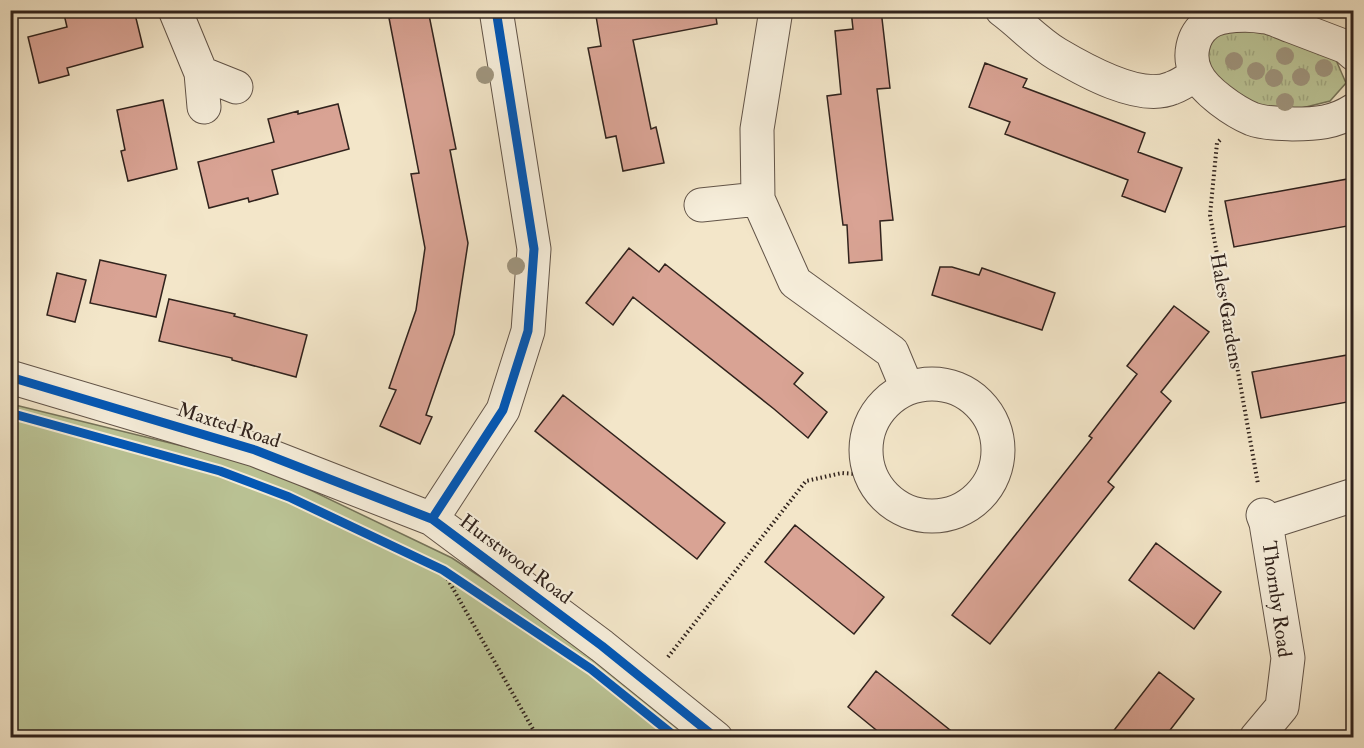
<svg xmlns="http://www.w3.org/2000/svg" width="1364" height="748" viewBox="0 0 1364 748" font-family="'IM FELL Double Pica',serif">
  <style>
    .grass { fill: url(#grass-tufts); stroke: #76745a; stroke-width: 1.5 }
    .green { fill: #bbc496; stroke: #76745a; stroke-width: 1.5 }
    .building { fill: #d9a394; stroke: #31231d; stroke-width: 1.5 }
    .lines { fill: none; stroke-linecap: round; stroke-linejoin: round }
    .minor-casing { stroke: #625448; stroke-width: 35 }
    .path { stroke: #31231d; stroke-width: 4; stroke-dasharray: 1.5 3; stroke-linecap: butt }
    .minor { stroke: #f7efdc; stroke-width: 33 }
    .cycleway-casing { stroke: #f7efdc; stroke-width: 13 }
    .cycleway { stroke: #0057b8; stroke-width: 9 }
    .tree { fill: #9f957e }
    .labels { text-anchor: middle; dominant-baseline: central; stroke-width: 4.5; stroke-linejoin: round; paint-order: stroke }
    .street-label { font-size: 20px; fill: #31231d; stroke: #f7efdc }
  </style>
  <defs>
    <pattern id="grass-tufts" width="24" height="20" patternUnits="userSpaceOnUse" patternTransform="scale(1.5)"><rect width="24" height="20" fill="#bbc496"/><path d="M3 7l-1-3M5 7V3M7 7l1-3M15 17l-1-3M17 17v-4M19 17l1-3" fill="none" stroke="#a1a881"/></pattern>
  </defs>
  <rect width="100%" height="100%" fill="#f3e6c9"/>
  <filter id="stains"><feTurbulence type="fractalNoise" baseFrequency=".00333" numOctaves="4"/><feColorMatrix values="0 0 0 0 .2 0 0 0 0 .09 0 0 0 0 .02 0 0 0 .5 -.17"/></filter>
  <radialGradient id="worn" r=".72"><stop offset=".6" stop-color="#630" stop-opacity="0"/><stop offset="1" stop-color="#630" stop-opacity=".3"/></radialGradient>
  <path class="grass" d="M1235 28 1265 32 1336 60 1346 83 1330 101 1274 115 1236 93 1211 71 1204 53 1211 35Z"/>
  <path class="green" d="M11 404 256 464 452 558 599 655 697 738H11Z"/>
  <path class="building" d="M63 10H134L143 47 67 68 69 75 39 83 28 37 67 27Z
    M423 10H428L456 149 450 150 468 243 454 334 426 415 432 417 420 444 380 426 396 390 389 388 416 310 425 248 411 174 419 173 389 18Z
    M595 10H715L717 24 633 40 651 129 656 127 664 163 623 171 616 136 606 138 588 48 601 46Z
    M851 10H881L890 88 877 89 893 220 880 221 882 260 849 263 847 225H843L827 96 841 94 835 31 853 29Z
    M985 63 1027 79 1023 87 1145 133 1138 152 1182 168 1165 212 1122 196 1128 180 1005 134 1010 122 969 107Z
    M163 100 177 169 128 181 121 151 125 150 117 110Z
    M338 104 349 149 272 170 278 194 249 202 248 198 209 208 198 162 274 142 268 119 298 111V114Z
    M1353 178V225L1234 247 1225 201Z
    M629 248 659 272 665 264 803 373 794 384 827 412 808 438 774 409 633 297 613 325 586 303Z
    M100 260 166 275 156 317 90 303Z
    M940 267H952L979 275 982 268 1055 293 1042 330 932 295Z
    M57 273 86 280 75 322 47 315Z
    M169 299 235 314 234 316 307 335 296 377 232 360V358L159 341Z
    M1174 306 1209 332 1161 392 1171 401 1108 482 1114 487 990 644 952 615 1092 438 1089 436 1137 374 1127 366Z
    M1353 354V401L1261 418 1252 372Z
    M563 395 725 523 697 559 535 431Z
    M795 525 884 597 854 634 765 562Z
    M1156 543 1221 592 1194 629 1129 580Z
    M876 671 900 690 960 738H886L848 707Z
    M1159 672 1194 699 1164 738H1108Z"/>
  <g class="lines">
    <g class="minor-casing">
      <path id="minor" d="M175 10 201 73 204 107
        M776 10 757 129 758 199 795 282 892 352 907 388
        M1002 10C1021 24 1037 42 1057 54 1084 70 1140 102 1172 88 1181 85 1189 79 1196 74
        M1354 54 1346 47C1328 40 1309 33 1291 26 1282 23 1273 18 1265 17 1249 14 1220 14 1207 24 1192 35 1188 57 1196 73 1204 91 1235 112 1252 119 1265 124 1279 123 1293 124 1316 124 1334 123 1354 110
        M201 73 236 87
        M701 205 758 199
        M10 377 255 450 432 519 602 646 716 738
        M866 450a66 66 0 1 1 132 0a66 66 0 1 1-132 0Z
        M432 519 503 410 528 331 534 249 496 10
        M1266 523 1354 495
        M1256 738 1282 707 1288 658 1266 523 1263 515"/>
    </g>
    <path class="path" d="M1220 140 1217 143 1210 215 1258 484
      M443 571 538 738
      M668 657 806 481 842 473 869 475"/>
    <use href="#minor" class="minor"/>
    <g class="cycleway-casing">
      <path id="cycleway" d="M10 377 255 450 432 519 602 646 716 738
        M10 413 220 471 289 497 443 570 591 669 677 738
        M432 519 503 410 528 331 534 249 496 10"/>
    </g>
    <use href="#cycleway" class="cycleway"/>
  </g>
  <g class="tree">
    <circle cx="1285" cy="56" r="9"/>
    <circle cx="1234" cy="61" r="9"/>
    <circle cx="1324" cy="68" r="9"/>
    <circle cx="1256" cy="71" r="9"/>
    <circle cx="485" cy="75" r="9"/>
    <circle cx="1301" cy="77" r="9"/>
    <circle cx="1274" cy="78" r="9"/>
    <circle cx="1285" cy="102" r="9"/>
    <circle cx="516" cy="266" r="9"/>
  </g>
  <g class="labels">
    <g class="street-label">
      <text transform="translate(1227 311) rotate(80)">Hales Gardens</text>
      <text transform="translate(229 425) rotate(18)">Maxted Road</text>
      <text transform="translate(516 559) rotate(37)">Hurstwood Road</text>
      <text transform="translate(1277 599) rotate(82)">Thornby Road</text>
    </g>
  </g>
  <rect width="1364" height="748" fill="none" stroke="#f3e6c9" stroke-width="36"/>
  <rect x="12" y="12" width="1340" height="724" fill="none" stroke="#31231d" stroke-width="3"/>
  <rect x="18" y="18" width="1328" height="712" fill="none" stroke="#31231d" stroke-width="1.5"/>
  <rect width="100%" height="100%" filter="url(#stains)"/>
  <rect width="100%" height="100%" fill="url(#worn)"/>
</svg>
